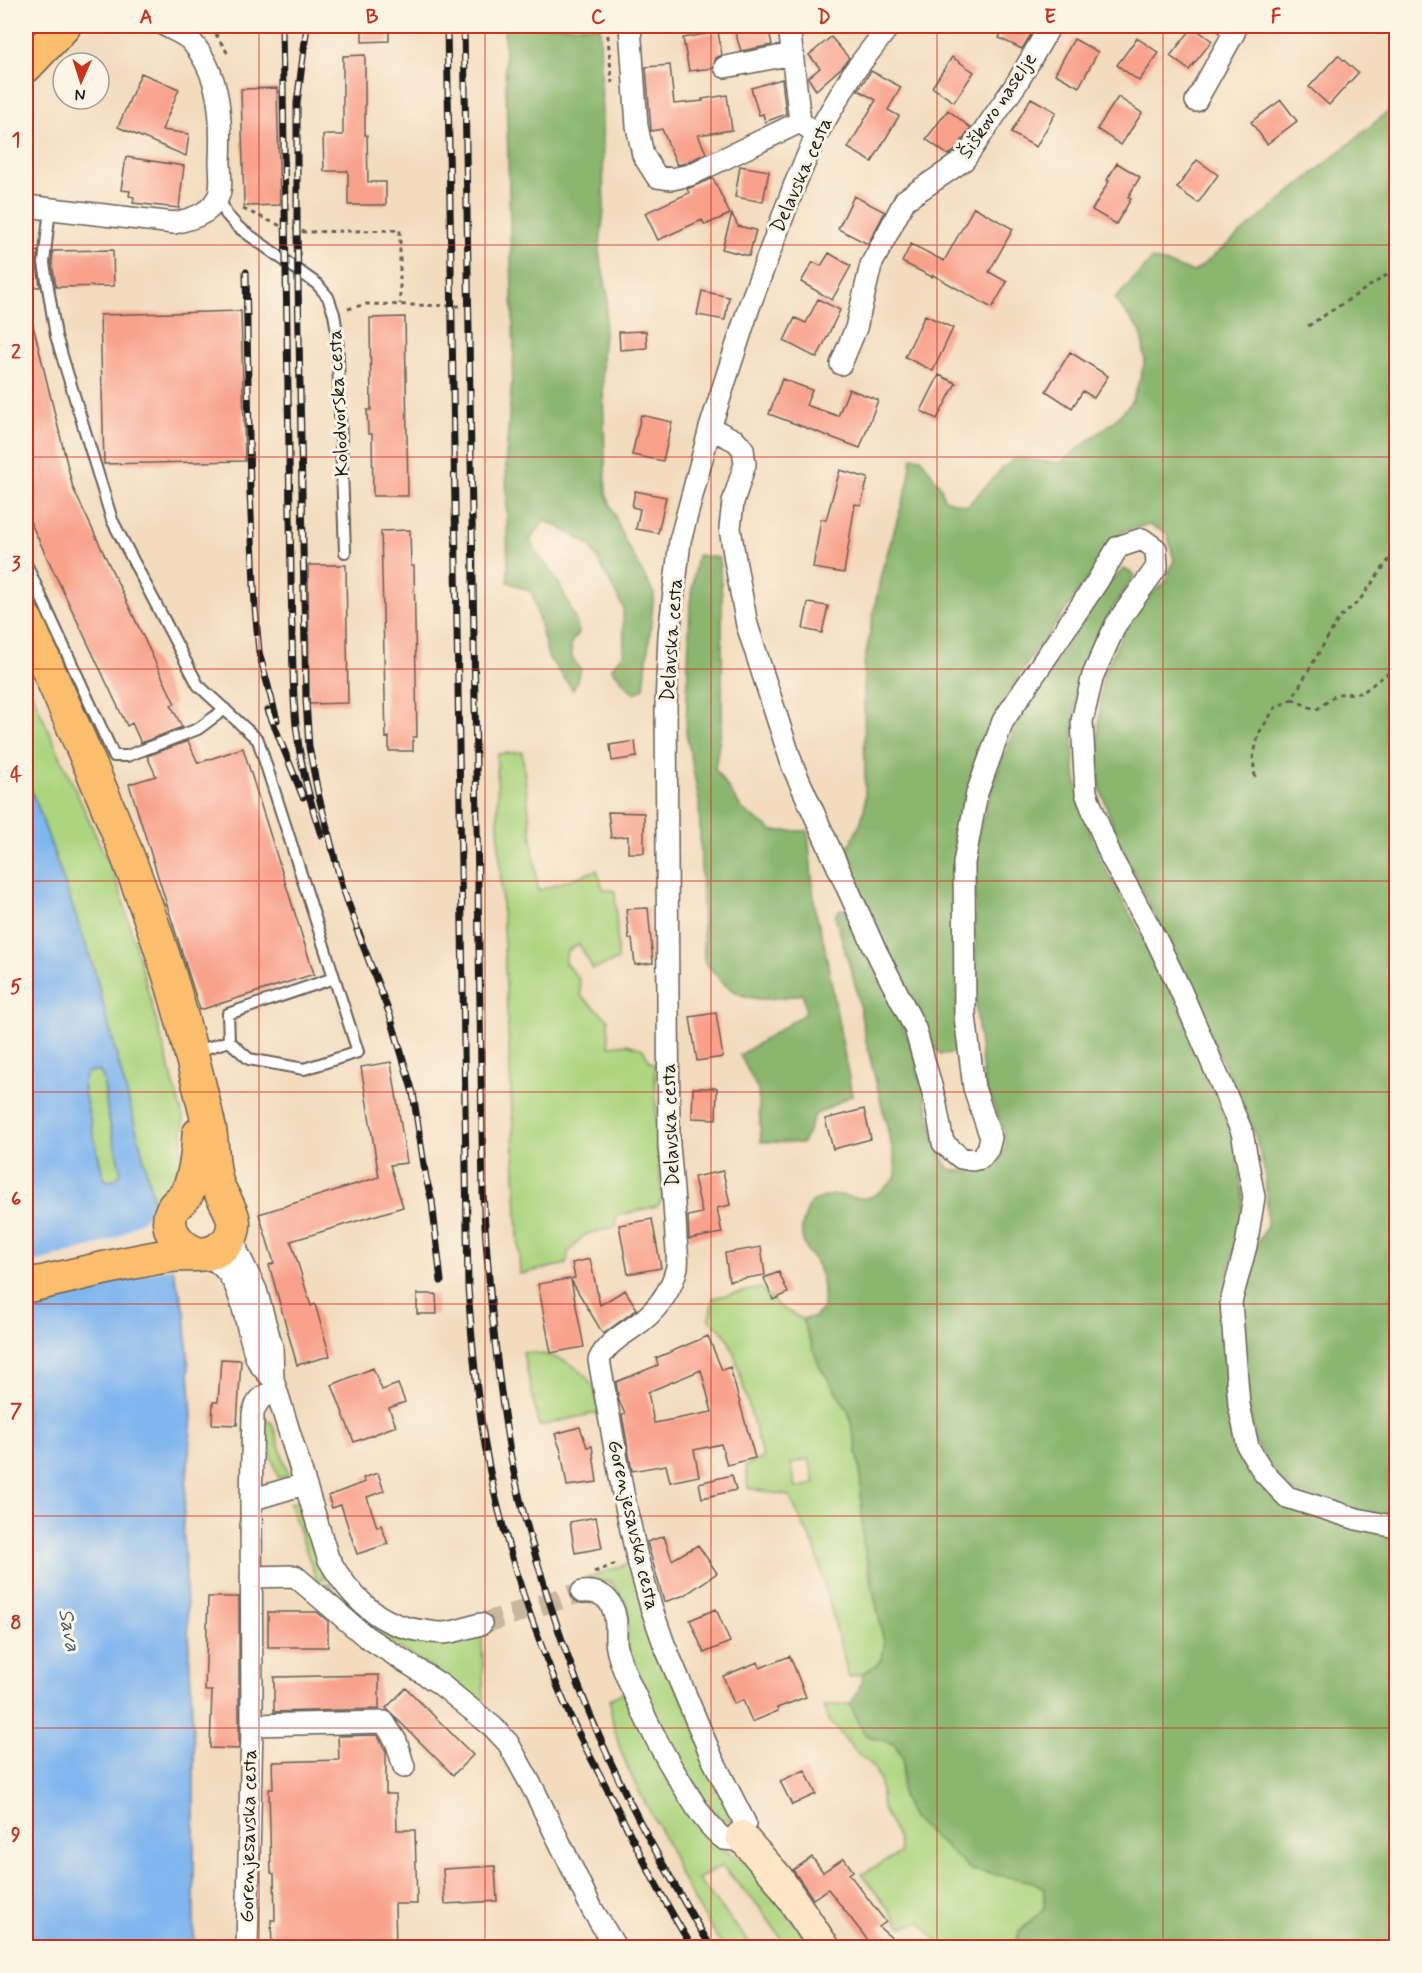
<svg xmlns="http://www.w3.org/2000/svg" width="1422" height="1973" viewBox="0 0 1422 1973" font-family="Mynerve,sans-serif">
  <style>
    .green { fill: #add580; stroke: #64784e; stroke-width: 1.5; fill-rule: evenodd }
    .forest { fill: #8ab66e; stroke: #536945; stroke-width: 1.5 }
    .water { fill: #80b5ee; stroke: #4e6885; stroke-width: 1.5; fill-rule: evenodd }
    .pier { fill: #f3dcbe }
    .building { fill: #f8a18b; fill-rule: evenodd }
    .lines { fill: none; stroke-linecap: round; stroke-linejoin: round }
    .street-tunnel { stroke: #c8b69e; stroke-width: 21; stroke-dasharray: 21 10; stroke-linecap: butt }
    .lane-casing { stroke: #675f55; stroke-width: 14 }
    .street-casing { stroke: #675f55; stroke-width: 24 }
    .secondary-casing { stroke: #675f55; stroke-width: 33 }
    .primary-casing { stroke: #675f55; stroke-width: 36 }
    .path { stroke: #675f55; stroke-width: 3; stroke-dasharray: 4.5 4.5; stroke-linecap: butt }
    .lane { stroke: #fff; stroke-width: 10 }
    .street { stroke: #fff; stroke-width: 21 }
    .secondary { stroke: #fde5c5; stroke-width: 30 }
    .primary { stroke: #fabe6d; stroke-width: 33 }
    .rail-casing { stroke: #1c1c1c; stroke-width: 7 }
    .rail { stroke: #fcf5e5; stroke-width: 4.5; stroke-dasharray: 14; stroke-linecap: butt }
    .grid { fill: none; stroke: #c8321e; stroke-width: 1.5; stroke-opacity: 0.55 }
    .labels { text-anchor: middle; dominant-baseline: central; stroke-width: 6; stroke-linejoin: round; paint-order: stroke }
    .street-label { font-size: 20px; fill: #1c1c1c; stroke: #fcf5e5 }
    .water-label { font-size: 21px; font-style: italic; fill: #445970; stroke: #fcf5e5 }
    .neatline { fill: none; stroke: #c8321e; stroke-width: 2 }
    .grid-label { font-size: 20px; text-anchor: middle; font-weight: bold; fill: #c8321e }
  </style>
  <rect width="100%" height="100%" fill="#fcf5e5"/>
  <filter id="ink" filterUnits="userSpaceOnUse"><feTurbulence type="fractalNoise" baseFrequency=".0167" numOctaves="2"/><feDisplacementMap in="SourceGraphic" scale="12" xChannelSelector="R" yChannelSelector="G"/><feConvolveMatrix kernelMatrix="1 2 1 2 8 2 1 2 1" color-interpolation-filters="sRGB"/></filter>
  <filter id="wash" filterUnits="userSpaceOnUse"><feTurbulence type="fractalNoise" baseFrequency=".008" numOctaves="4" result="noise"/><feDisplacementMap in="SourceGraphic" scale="24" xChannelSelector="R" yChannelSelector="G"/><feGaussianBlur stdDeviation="1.35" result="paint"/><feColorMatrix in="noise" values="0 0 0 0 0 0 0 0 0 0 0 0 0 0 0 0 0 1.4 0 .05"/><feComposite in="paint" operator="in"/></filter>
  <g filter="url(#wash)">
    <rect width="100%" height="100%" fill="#f3dcbe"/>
    <path class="green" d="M26 680 119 887 184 1120 181 1159 165 1199 156 1212 142 1152 94 969 38 807 26 778Z
      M522 752 538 891 597 870 603 889 615 891 618 960 593 969 579 944 567 951 565 963 579 979 581 996 608 1019 609 1046 627 1044 643 1049 650 1062 655 1064 657 1146 662 1200 657 1206 619 1215 616 1219V1227L584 1235 568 1253 566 1264 520 1274 498 822 497 754Z
      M93 1071H99L103 1077 108 1115 121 1172C117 1179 115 1181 107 1181L103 1176 84 1093 83 1083 86 1073Z
      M761 1288 778 1306 802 1319 819 1365 849 1412 860 1467 863 1541 884 1642C884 1667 872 1671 849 1677L815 1548 789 1496 748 1488 746 1466 763 1458 736 1359 727 1337 717 1326 709 1320 713 1298ZM809 1459 815 1484 796 1488 791 1463Z
      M523 1352C549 1353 582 1362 593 1388 596 1396 598 1404 599 1412L539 1426Z
      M265 1420 272 1423 288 1473 284 1478 278 1477 261 1425Z
      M297 1502 325 1578 317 1581 289 1503Z
      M630 1563 733 1811 730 1819 724 1821 711 1809 666 1738 629 1655 627 1637 629 1613 627 1604 611 1582 585 1579Z
      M329 1584C339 1598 350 1612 365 1621 388 1637 422 1647 450 1643 461 1641 472 1638 482 1635L484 1706 461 1686 364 1627 319 1587Z
      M624 1692 709 1838 727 1852 754 1868 813 1947H787L760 1908 722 1866 698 1879 753 1947H723C708 1923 692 1899 679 1873 674 1863 672 1852 667 1843 643 1798 612 1751 610 1699Z
      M850 1704 865 1735 894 1744 903 1757 902 1797 971 1869 1034 1882 1044 1889V1908L1019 1932 1015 1947H942L921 1922 902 1927 862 1874 900 1853 898 1839 882 1807 880 1781 873 1766 857 1753 829 1720 824 1706Z"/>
    <path class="forest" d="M504 26H600L604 210 599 253 608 296 602 353 606 493 624 539 654 594 644 688 634 694 611 668 624 654 623 607 590 545 556 525 544 521 530 540C536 554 540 556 549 568 560 583 575 614 579 633L571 643 572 658 581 670 573 690 548 657 532 592 508 582 506 457 514 354Z
      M1396 105V1520L1346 1508 1292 1490 1273 1474 1255 1441 1249 1410 1240 1301 1254 1251 1267 1225V1195L1263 1164 1254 1131 1180 968 1120 845 1100 788 1097 759 1102 677 1126 626 1144 600 1165 583 1174 560 1167 533 1148 525 1123 531 1025 666 991 724 975 768 957 835 956 900 957 1032V1047L952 1053 941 1054 934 1048 917 1009 862 897 848 874 845 854 861 821 865 805 864 665 881 574 908 484 912 457 921 458 941 487 944 499 967 506 1002 469 1015 458 1060 463 1114 421 1131 403 1140 379 1145 360 1141 332 1115 299 1152 259 1194 272Z
      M697 555 719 558 722 598V724L715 769 742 809 773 831H808V833L815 910 824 943 852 1095 815 1115 803 1143 761 1142 758 1090 740 1055 806 1013 803 994C780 998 756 1004 734 991 722 985 713 971 704 961L699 801 686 732 690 603Z
      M1124 569 1135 575C1124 592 1112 608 1103 625 1096 637 1091 650 1087 663 1062 735 1073 798 1104 866L1178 1003 1232 1134 1238 1160 1243 1199 1239 1232 1228 1271 1226 1302 1259 1478 1396 1536V1947H1015L1019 1933 1044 1908V1889L1034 1882 971 1870 912 1818 902 1797 903 1757 894 1744 865 1735 850 1704 858 1692 863 1673C880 1663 884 1663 884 1642L863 1541 860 1467 849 1412 819 1365 802 1319 813 1318 823 1308C824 1293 823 1280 818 1266 815 1260 810 1256 807 1250 797 1232 803 1219 811 1202 819 1199 827 1195 835 1195 843 1194 850 1198 859 1198 873 1200 887 1187 896 1177L895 1160 866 1041 856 988 835 916 840 909 848 911 913 1049 938 1149 949 1169C969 1175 983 1169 1001 1159L1006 1144 1002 1126 984 1083 976 1009 975 898 978 835 996 775 1020 715 1108 584Z"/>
    <path class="water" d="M26 778 38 807 94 969 142 1152 156 1212 185 1311 192 1416 183 1523 194 1751V1947H26ZM93 1071H99L103 1077 108 1115 121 1172C117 1179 115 1181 107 1181L103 1176 84 1093 83 1083 86 1073Z"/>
    <path class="pier" d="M157 1203 175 1267 26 1302V1264L92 1247 118 1237 146 1217Z"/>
    <g id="blocks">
      <path class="building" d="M362 26H389V41L362 42Z
        M733 26H768L772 45 741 51Z
        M1005 26H1036L1022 49 999 38Z
        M1193 27 1212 41 1189 70 1170 56Z
        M718 32 722 55 716 58 713 68 689 71 683 38Z
        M831 37 849 58 842 67 816 90 808 78 820 68 809 55Z
        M1137 38 1159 53 1139 81 1117 65Z
        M1074 39 1098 52 1079 87 1055 74Z
        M365 55V135H367L368 182H386V205H348V171H324L323 135H343V56Z
        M1338 55 1358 73 1329 105 1309 87Z
        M952 57 974 72 954 102 932 87Z
        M670 65 674 104 703 101 702 99 727 95 732 130 698 135 706 153 686 163 677 165 662 129 651 131 646 67Z
        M871 71 901 87 888 110 899 116 872 162 848 148 876 100 858 90Z
        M141 73 179 89 162 130 189 134 186 156 118 127Z
        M782 79 786 114 765 122 763 114 759 115 751 88Z
        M277 88 280 205 244 206 241 89Z
        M1118 97 1142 113 1121 145 1097 129Z
        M1031 98 1056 112 1036 147 1011 133Z
        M1281 100 1297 121 1267 144 1251 122Z
        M948 110 971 128 955 151 948 155 926 139Z
        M126 157 184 166 179 208 133 203 134 197 129 196 130 191 121 190Z
        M1197 160 1218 175 1198 203 1177 188Z
        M1117 163 1140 177 1128 197 1131 199 1116 224 1092 210 1109 181 1107 180Z
        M740 166 769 171 763 202 735 197Z
        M713 178 730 214 705 225 702 220 658 240 645 213 689 193 687 189Z
        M854 196 885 212 868 244 838 229Z
        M974 207 1013 229 989 272 1007 282 992 308 933 275 932 277 902 262 911 244 944 261Z
        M732 214 738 226 756 230 749 256 722 249Z
        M113 250 114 286 56 287 52 263 53 251Z
        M38 251 37 264 40 287H26V252Z
        M829 253 851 266 832 300 801 282 813 262 821 266Z
        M702 291 729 297 725 320 697 315Z
        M818 299 840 310 817 358 784 341 795 318 806 323Z
        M241 311 245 461 104 464 100 315Z
        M925 315 953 328 933 371 905 357Z
        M405 317 408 496H373L372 434H368L367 410H371L370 318Z
        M32 321 73 488 175 704 171 705 182 727 141 743 132 723 127 726 26 513V322Z
        M646 331 647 348 620 350 619 332Z
        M1070 352 1108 376 1094 398 1083 391 1072 408 1046 391Z
        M939 375 956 383 937 419 921 411Z
        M782 379 812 390 806 405 838 416 849 389 878 400 860 448 769 414Z
        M641 415 672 422 663 461 632 455Z
        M840 470 868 478 861 505 855 504 844 573 813 568 821 519 826 520Z
        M635 491 666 497 658 533 636 529 640 509 632 507Z
        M410 530 411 566H414L417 737H413V751H389V737L386 738 381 531Z
        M308 565H346L348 703 309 704Z
        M808 603 828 606 822 633 803 629Z
        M188 741 198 763 243 748 314 974 200 1010 129 784 156 776 147 756Z
        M635 741 637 757 612 761 610 745Z
        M608 812 644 813V853H628V836L611 838Z
        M648 908 653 963 635 965 632 939H629L626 909Z
        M716 1013 723 1057 697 1061 690 1017Z
        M391 1062 407 1163 390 1165 403 1207 291 1241 311 1306 315 1304 330 1356 297 1365 269 1265 274 1263 259 1214 379 1177 361 1067Z
        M693 1088H717L716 1119 692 1118Z
        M864 1109 871 1139 833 1149 825 1119Z
        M723 1171 730 1205 717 1208 722 1233 689 1239 688 1216 702 1213 694 1177Z
        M652 1219 661 1268 628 1274 619 1225Z
        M761 1247 765 1275 729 1281 725 1253Z
        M590 1259 600 1305 625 1290 637 1309 603 1334 571 1280 584 1347 551 1353 538 1284 575 1278 572 1263Z
        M779 1272 788 1293 773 1300 764 1278Z
        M417 1294H436L437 1314H417Z
        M708 1336 722 1370 730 1367 755 1458 727 1465 721 1444 694 1450 699 1476 670 1482 666 1465 632 1471 622 1415 625 1414 619 1401 616 1382 658 1365 656 1358ZM701 1370 712 1412 654 1423 648 1392Z
        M221 1359 241 1360 237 1425 212 1424 213 1402H218Z
        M373 1368 382 1390 398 1384 405 1402 389 1408 396 1426 354 1442 332 1385Z
        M580 1427 587 1447 592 1446 597 1482 567 1486 561 1451 555 1434Z
        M378 1473 384 1491 367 1497 377 1527 381 1525 388 1544 357 1554 341 1505 332 1508 328 1496 365 1482 363 1478Z
        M732 1475 736 1490 702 1498 699 1483Z
        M596 1517 602 1548 575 1553 570 1522Z
        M664 1536 672 1560 698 1545 717 1573 685 1595 664 1602 647 1542Z
        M208 1597H239V1749L210 1748 212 1691H205Z
        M716 1609 730 1642 704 1653 690 1620Z
        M268 1612H317L328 1621V1647H268Z
        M790 1656 806 1697 777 1708 778 1711 752 1722 743 1700 734 1704 723 1676 758 1662 760 1668Z
        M379 1675V1709L274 1712V1677Z
        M406 1688 473 1755 453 1775 386 1708Z
        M377 1735 386 1751V1794H396L397 1830H415L417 1904H395L396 1947H272L271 1920H275L274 1874 271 1873 269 1789H273L272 1762 339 1760 338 1736Z
        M805 1770 816 1794 792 1805 780 1781Z
        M812 1857 823 1872 844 1858 853 1871 849 1874 886 1922 879 1927 902 1947H873L828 1889 813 1899 793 1870Z
        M495 1866 497 1901 445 1904 443 1869Z"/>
    </g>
  </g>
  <g filter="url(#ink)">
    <use href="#blocks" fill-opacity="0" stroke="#675f55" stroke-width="1.5"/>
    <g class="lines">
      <path class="street-tunnel" d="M481 1624 582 1592"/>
      <g class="lane-casing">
        <path id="lane" d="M219 197 226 214 238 227 317 284 328 297 334 314 337 332 345 552
          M50 208 44 263 56 336 112 520 198 685 258 740 358 1052 304 1069 249 1059 229 1041 228 1014 334 978
          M26 564 114 756H127L198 729 225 709
          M194 1052 229 1041"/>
      </g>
      <g class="street-casing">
        <path id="street" d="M630 26 637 126 643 155 657 177 672 179 690 175 800 122 817 134
          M789 26 800 122
          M725 67 793 54
          M1196 101 1234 33 1228 26
          M26 206 174 223C191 219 208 215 217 199 223 190 220 173 220 162 222 119 221 74 190 40 184 34 173 30 166 26
          M841 364 856 328 871 265 905 200 964 160 1017 83 1050 26
          M710 428 736 441 743 449 745 464 733 502 730 528 735 560 747 625 793 767 873 945 915 1028 935 1100 943 1143 961 1158 972 1160 981 1158 988 1149 991 1138 974 1088 965 1016 964 863 977 793 1003 721 1097 582 1118 547 1142 539 1156 549 1157 567 1116 624 1093 675 1082 721 1086 793 1111 857 1156 939 1180 989 1242 1132 1254 1197 1246 1246 1231 1302 1239 1405 1248 1447 1264 1473 1287 1497 1357 1519 1396 1527
          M234 1228 237 1251 256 1290 272 1347 273 1379 328 1558C350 1597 379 1627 425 1631 431 1632 438 1633 444 1633 456 1632 469 1627 481 1624
          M202 1254C239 1268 241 1304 251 1339 253 1346 254 1354 258 1361 262 1368 267 1373 273 1379
          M251 1500 304 1484
          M251 1577 295 1576 365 1636 440 1684 493 1727 508 1743 535 1792 592 1909 616 1948
          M582 1592C595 1591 606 1594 612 1607 619 1620 614 1634 617 1648 620 1664 628 1680 635 1695 650 1729 665 1758 685 1789 696 1807 707 1826 724 1839L736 1840 744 1830 745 1823 713 1760 664 1644 651 1607 637 1557 623 1493 599 1360C609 1338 633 1331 650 1314 663 1301 673 1285 677 1267 678 1258 677 1248 676 1239 675 1208 672 1177 669 1146L666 706 669 635 680 541 710 428 749 307 795 184 817 134 853 73 889 26
          M252 1725 384 1722 396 1741 404 1767
          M247 1948 252 1725 251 1500 253 1414C256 1401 263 1395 276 1390"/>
      </g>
      <g class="secondary-casing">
        <path id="secondary" d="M741 1836 778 1878 825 1948"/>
      </g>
      <g class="primary-casing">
        <path id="primary" d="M26 66 64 26
          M26 620C81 743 137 865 175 994 187 1036 198 1079 208 1122 213 1141 211 1161 216 1180 221 1201 245 1219 227 1242 223 1246 218 1250 213 1252 199 1257 182 1253 168 1256 120 1263 73 1276 26 1286
          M198 1254C179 1248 161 1227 174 1207 178 1202 184 1199 187 1193 196 1176 198 1153 199 1134"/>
      </g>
      <path class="path" d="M211 26 228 54
        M607 26 612 83
        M243 209 281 226 305 232 400 230V304
        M348 309 366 304 460 306
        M1308 326 1396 269
        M1292 699 1316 710 1337 694 1362 693 1386 674 1396 676
        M1255 777 1253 758 1259 733 1275 708 1292 699 1339 618 1359 601 1396 550
        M594 1572 619 1563"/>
      <use href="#lane" class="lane"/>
      <use href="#street" class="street"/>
      <use href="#secondary" class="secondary"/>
      <use href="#primary" class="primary"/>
      <g class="rail-casing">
        <path id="rail" d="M282 26 292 636C293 666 293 696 296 725 300 763 309 799 321 835
          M307 26 297 103V231L306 700 309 747 318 793 342 886 361 938
          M447 26 468 1287C473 1357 479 1427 495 1495 512 1565 535 1635 564 1702 579 1738 599 1772 617 1808 641 1855 664 1903 693 1948
          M464 26 483 1194C488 1278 495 1362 509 1446 516 1489 528 1532 541 1574 572 1681 612 1776 668 1873 682 1898 696 1924 712 1948
          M246 272 250 492 255 607 259 652 277 720
          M268 710 303 797
          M357 930 390 1015 413 1093 426 1178 432 1201 441 1281"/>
      </g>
      <use href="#rail" class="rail"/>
    </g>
  </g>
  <path class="grid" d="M259 26V1948M485 26V1948M711 26V1948M937 26V1948M1163 26V1948M26 245H1396M26 457H1396M26 669H1396M26 881H1396M26 1092H1396M26 1304H1396M26 1516H1396M26 1728H1396"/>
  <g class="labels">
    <g class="street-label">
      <text transform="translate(998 106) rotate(-56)">Šiškovo naselje</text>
      <text transform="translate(802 175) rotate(-66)">Delavska cesta</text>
      <text transform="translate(339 403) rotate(-93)">Kolodvorska cesta</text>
      <text transform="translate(672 640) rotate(-86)">Delavska cesta</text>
      <text transform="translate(671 1125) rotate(-92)">Delavska cesta</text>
      <text transform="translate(633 1525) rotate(77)">Gorenjesavska cesta</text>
      <text transform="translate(249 1836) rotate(-89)">Gorenjesavska cesta</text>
    </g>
    <g class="water-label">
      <text transform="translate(69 1630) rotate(79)">Sava</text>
    </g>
  </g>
  <rect width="1422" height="1973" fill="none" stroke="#fcf5e5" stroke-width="66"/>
  <g transform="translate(81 81) rotate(183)"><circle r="28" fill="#fcf5e5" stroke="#a29e95" stroke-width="1.5"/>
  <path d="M0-4.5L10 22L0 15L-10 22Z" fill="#c8321e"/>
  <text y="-9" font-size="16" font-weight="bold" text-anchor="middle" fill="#1c1c1c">N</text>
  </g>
  <rect x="33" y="33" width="1356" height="1907" class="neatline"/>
  <g class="grid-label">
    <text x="146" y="23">A</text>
    <text x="372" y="23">B</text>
    <text x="598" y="23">C</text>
    <text x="824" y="23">D</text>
    <text x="1050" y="23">E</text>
    <text x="1276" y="23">F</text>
    <text x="16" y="146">1</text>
    <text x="16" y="358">2</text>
    <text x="16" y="570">3</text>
    <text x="16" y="781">4</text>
    <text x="16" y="993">5</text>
    <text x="16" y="1205">6</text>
    <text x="16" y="1417">7</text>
    <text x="16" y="1629">8</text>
    <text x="16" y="1841">9</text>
  </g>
</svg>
